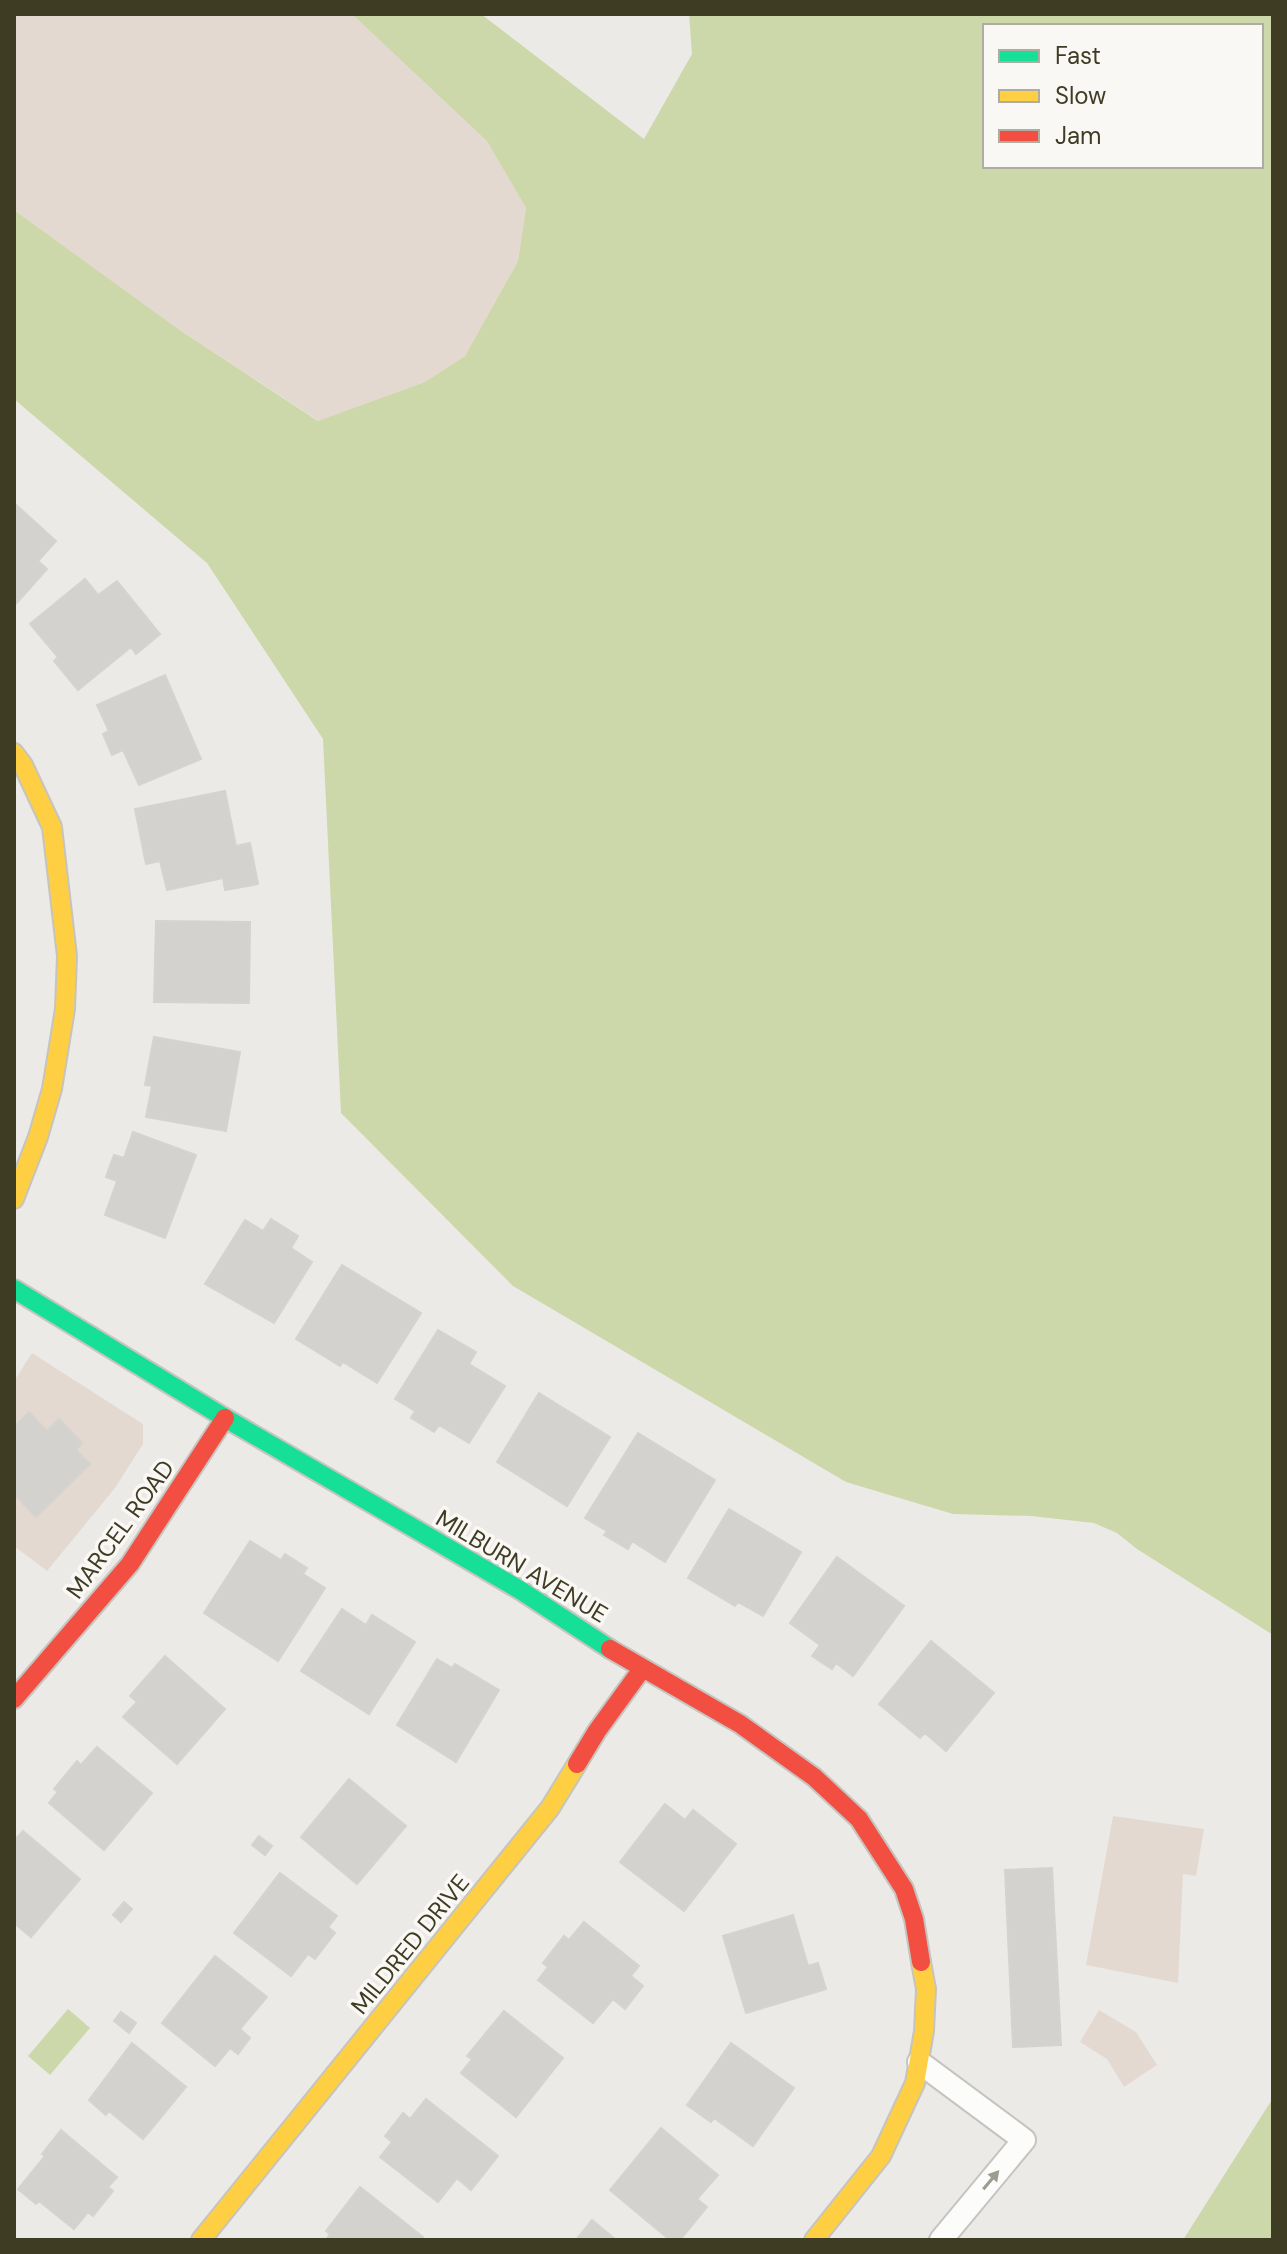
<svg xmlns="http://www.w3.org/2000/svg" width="1287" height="2254" viewBox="0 0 1287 2254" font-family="'DM Sans',sans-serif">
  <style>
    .green { fill: #e4d9d0 }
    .water { fill: #ccd8a9; fill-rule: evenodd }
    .building { fill: #d4d2cf; stroke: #d5d3cf; stroke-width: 2 }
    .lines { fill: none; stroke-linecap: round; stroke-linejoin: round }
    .lane-casing { stroke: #c6c4c0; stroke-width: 26 }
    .fast-casing { stroke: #c6c4bf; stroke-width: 22 }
    .slow-casing { stroke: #c6c4bf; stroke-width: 22 }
    .jam-casing { stroke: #c6c4bf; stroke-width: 22 }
    .lane { stroke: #fcfcfb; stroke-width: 22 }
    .fast { stroke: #16e098; stroke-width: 18 }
    .slow { stroke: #ffcf43; stroke-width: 18 }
    .jam { stroke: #f24e42; stroke-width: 18 }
    .oneway { fill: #9e9c90 }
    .labels { text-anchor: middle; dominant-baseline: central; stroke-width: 7; stroke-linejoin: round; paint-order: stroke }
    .street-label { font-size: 24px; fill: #3f3c24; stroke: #faf8f5 }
  </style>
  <rect width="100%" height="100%" fill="#eceae7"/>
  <path class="green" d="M14 14H352L356 16 488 141 526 208 518 261 465 356 425 382 319 421 181 331 14 210Z
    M32 1353 143 1424V1444L115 1488 47 1571 14 1546V1381Z
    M1113 1816 1204 1829 1196 1876 1183 1874 1178 1983 1086 1965Z
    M1099 2010 1136 2032 1157 2065 1124 2087 1107 2059 1080 2042Z"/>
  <path class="water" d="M352 14H481L644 139 692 54 689 14H1273V1635L1137 1549 1117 1533 1094 1523 1031 1516 953 1514 846 1482 513 1286 341 1113 323 739 207 563 14 399V210L181 331 318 421 425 382 465 356 518 261 526 208 487 141ZM985 26H1261V166H985Z
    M68 2009 90 2028 50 2075 28 2056Z
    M1273 2098V2240H1183Z"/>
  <path class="building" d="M14 503 56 541 38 561 47 569 15 605Z
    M85 579 98 595 117 581 160 634 136 654 131 647 78 690 54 661 58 657 30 624Z
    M165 675 201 759 139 785 123 750 112 755 103 734 109 731 97 705Z
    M225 791 236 846 250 843 258 884 225 890 223 878 167 890 160 861 146 864 135 809Z
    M156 921 250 922 249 1003 154 1002Z
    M154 1037 240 1052 226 1131 146 1117 152 1086 145 1085Z
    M133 1132 196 1155 165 1238 105 1215 117 1181 106 1177 114 1155 124 1158Z
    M271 1219 298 1236 291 1248 312 1262 274 1323 205 1284 245 1220 263 1231Z
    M342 1265 421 1313 377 1383 343 1362 340 1366 296 1339Z
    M438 1330 476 1352 469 1364 505 1386 469 1443 439 1425 434 1432 411 1418 415 1411 395 1399Z
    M539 1393 610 1437 567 1506 497 1462Z
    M29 1412 47 1431 59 1419 82 1443 76 1450 90 1464 36 1517 14 1494V1427Z
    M638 1433 715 1480 665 1562 632 1541 628 1549 604 1535 607 1531 585 1518Z
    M729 1509 801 1552 763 1616 738 1602 735 1606 688 1578Z
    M250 1541 281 1560 285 1554 307 1568 303 1574 325 1588 278 1661 204 1613Z
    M837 1557 904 1606 853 1676 836 1663 832 1669 812 1656 820 1645 790 1623Z
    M342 1609 366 1625 372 1615 415 1642 369 1714 301 1671Z
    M931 1641 994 1693 946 1751 925 1733 920 1738 879 1704Z
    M165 1656 225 1709 177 1764 123 1717 137 1702 130 1696Z
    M437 1659 452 1668 455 1664 499 1690 456 1762 397 1725Z
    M97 1747 152 1793 104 1850 49 1803 58 1792 54 1789 77 1761 81 1765Z
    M349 1779 406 1826 357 1884 301 1837Z
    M665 1804 685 1820 693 1810 736 1844 684 1911 620 1862Z
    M23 1831 80 1879 31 1937 14 1923V1841Z
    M259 1836 272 1846 265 1855 252 1845Z
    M1052 1868 1061 2045 1013 2047 1005 1870Z
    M280 1873 337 1916 328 1927 335 1933 315 1959 308 1954 291 1976 234 1933Z
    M124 1902 132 1909 121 1922 113 1915Z
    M793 1915 808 1966 818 1963 826 1989 746 2013 723 1936Z
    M584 1922 639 1966 631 1976 643 1986 625 2009 613 1999 593 2023 538 1980 548 1967 543 1963 564 1936 569 1940Z
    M215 1956 267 1997 240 2029 250 2038 238 2054 230 2048 215 2066 162 2023Z
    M504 2011 563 2058 516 2117 461 2073 472 2059 467 2056Z
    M121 2012 136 2023 129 2033 114 2021Z
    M132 2043 186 2087 143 2139 109 2111 106 2115 89 2100Z
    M731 2043 794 2088 753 2146 714 2118 711 2122 687 2105Z
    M426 2099 498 2156 471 2190 457 2178 438 2202 380 2157 392 2142 385 2136 403 2113 410 2119Z
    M661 2128 718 2175 697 2199 707 2207 680 2240H670L610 2190Z
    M61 2130 117 2177 108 2187 113 2191 93 2216 88 2212 74 2229 39 2201 36 2204 18 2189 45 2156 42 2154Z
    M360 2187 423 2237 420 2240H326L330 2234 326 2231Z
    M592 2220 616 2240H576Z"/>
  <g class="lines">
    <g class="lane-casing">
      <path id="lane" d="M919 2062 1024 2140 941 2240"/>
    </g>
    <g class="fast-casing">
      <path id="fast" d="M14 1289 225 1418 520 1590 610 1649"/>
    </g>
    <g class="slow-casing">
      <path id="slow" d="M14 753 23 765 52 827 67 956 65 1009 52 1089 38 1137 14 1199
        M201 2240 550 1808 577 1764
        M814 2240 881 2156 915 2083 924 2031 926 1989 921 1962"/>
    </g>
    <g class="jam-casing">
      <path id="jam" d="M610 1649 740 1724 814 1777 859 1819 904 1889 914 1919 921 1962
        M14 1699 130 1564 225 1418
        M577 1764 597 1731 642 1669"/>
    </g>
    <use href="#lane" class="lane"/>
    <use href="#fast" class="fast"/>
    <use href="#slow" class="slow"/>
    <use href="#jam" class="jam"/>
  </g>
  <defs><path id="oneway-solid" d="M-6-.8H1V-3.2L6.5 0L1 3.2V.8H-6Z" transform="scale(2)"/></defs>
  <use class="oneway" href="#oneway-solid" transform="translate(991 2180) rotate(-50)"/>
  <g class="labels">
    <g class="street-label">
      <text transform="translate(120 1529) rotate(-54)">MARCEL ROAD</text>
      <text transform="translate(522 1566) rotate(31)">MILBURN AVENUE</text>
      <text transform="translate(410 1944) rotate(-51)">MILDRED DRIVE</text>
    </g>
  </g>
  <rect width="1287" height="2254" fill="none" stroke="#3f3c24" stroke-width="32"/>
  <rect x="983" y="24" width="280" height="144" fill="#faf8f5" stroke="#afada1" stroke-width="2"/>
  <rect x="999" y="50" width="40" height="12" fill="#16e098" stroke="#afada1" stroke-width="2"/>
  <text x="1055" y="64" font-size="24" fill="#3f3c24">Fast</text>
  <rect x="999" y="90" width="40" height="12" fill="#ffcf43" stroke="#afada1" stroke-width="2"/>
  <text x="1055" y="104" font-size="24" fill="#3f3c24">Slow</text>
  <rect x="999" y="130" width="40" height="12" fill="#f24e42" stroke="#afada1" stroke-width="2"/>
  <text x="1055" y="144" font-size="24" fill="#3f3c24">Jam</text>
</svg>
